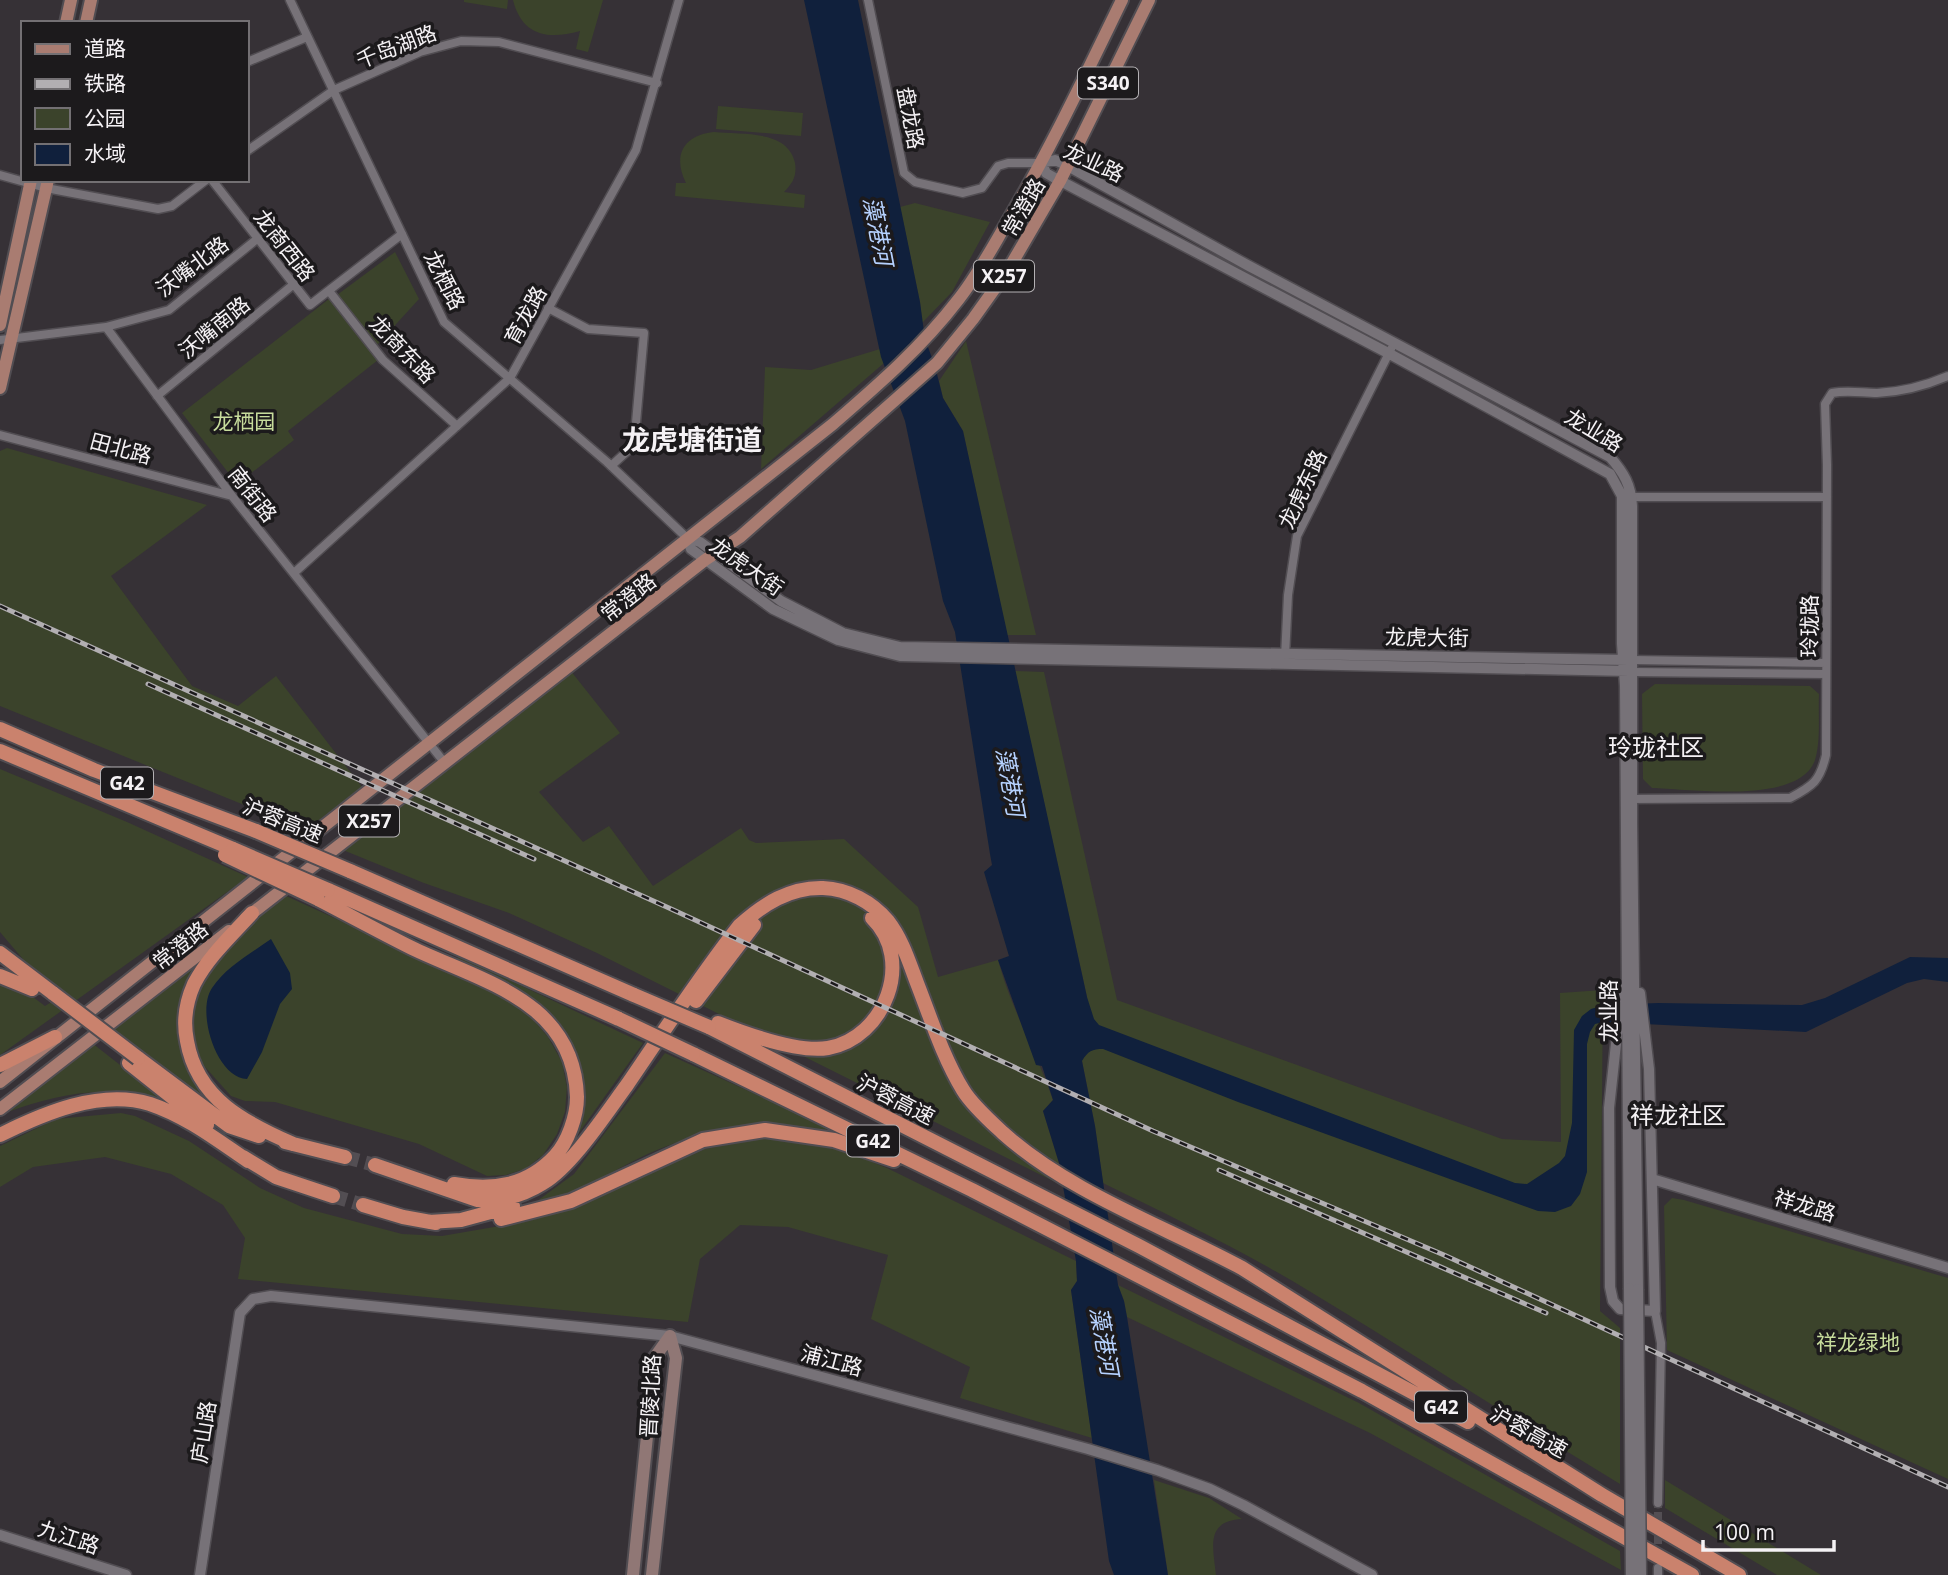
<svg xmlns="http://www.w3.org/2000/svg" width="1948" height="1575" viewBox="0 0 1948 1575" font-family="'Open Sans','Noto Sans SC',sans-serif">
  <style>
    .green { fill: #3b432b }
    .water { fill: #10203c }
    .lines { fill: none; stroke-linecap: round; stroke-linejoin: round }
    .minor-tunnel { stroke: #534e53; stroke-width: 8; stroke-dasharray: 8 4; stroke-linecap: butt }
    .motorway-tunnel { stroke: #534e53; stroke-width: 14; stroke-dasharray: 14 7; stroke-linecap: butt }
    .minor-casing { stroke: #514d52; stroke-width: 11 }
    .tertiary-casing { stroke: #514d52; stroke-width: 13 }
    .secondary-casing { stroke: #514d52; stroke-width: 16 }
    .primary-casing { stroke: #514d52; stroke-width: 16 }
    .motorway-casing { stroke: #514d52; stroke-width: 18 }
    .minor { stroke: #777278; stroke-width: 8 }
    .tertiary { stroke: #777278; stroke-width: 10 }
    .secondary { stroke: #907775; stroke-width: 12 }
    .primary { stroke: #a97c71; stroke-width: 12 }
    .motorway { stroke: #ca826d; stroke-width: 14 }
    .rail-casing { stroke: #b2afb2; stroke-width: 5 }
    .rail { stroke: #1c1a1c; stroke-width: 2.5; stroke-dasharray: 8; stroke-linecap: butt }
    .tertiary-bridge-casing { stroke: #514d52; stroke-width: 13; stroke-linecap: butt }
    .motorway-bridge-casing { stroke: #514d52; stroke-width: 18; stroke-linecap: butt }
    .tertiary-bridge { stroke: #777278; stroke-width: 10 }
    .motorway-bridge { stroke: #ca826d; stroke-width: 14 }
    .labels { text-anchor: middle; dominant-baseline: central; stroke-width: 7; stroke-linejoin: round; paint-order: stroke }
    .shield { fill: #1c1a1c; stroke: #b4b1b4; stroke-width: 2 }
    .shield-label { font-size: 19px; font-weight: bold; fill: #f5f2f5 }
    .street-label { font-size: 21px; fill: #f5f2f5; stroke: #1c1a1c }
    .park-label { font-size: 21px; fill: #c7dc9c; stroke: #1c1a1c }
    .water-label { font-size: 23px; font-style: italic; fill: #b6d2ff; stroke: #1c1a1c }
    .quarter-label { font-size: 24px; fill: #f5f2f5; stroke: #1c1a1c }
    .district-label { font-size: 28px; font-weight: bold; fill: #f5f2f5; stroke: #1c1a1c }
  </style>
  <rect width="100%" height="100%" fill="#363136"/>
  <path class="green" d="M464 0H508L507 9 464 2Z
    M513 0H603L588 52 576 49 580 31C548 40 522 36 513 0Z
    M718 106 803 113 801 136 716 129Z
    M714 132C741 135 788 129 795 163 797 176 793 183 784 192L805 195 804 208 675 196 676 183H686C672 155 684 135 714 132Z
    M915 203 990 222 952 292 922 323 920 302 900 207Z
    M395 252 419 299 377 345 337 295Z
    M329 299 378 360 288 431 294 440 237 484 182 413Z
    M966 341 1036 635H1007L963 431 943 398 939 381Z
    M880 349 884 363 761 469 765 367 811 370Z
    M7 448 207 505 111 576 192 686 238 706 276 676 362 787 306 830 0 706V451Z
    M570 670 620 733 539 792 583 842 609 826 653 886 741 828 749 840 756 843 844 839 918 907 938 977 998 960C1011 1009 1037 1053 1053 1100L1043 1111 1059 1163 1063 1186 597 953 509 913 424 883 343 850Z
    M1015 671 1044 672 1117 1000 1502 1139 1561 1142 1560 993 1603 990 1600 1311 1620 1328V1484C1517 1422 1417 1356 1314 1294 1246 1252 1174 1218 1103 1183L1095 1126 1070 1001 1087 997Z
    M1655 684 1810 686 1819 694C1818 715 1821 740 1815 760 1800 805 1690 789 1652 788L1643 779 1642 694Z
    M0 769 127 822 248 877 0 1055V981L29 994 45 1006 66 993 27 964 0 932Z
    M284 895 470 980 510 1001 532 1018 548 1037 562 1062 567 1087 565 1112 557 1134 543 1155 525 1169 506 1175 487 1176 419 1144 275 1102 245 1101 231 1096 197 1058 189 1033 195 991 206 973 240 933Z
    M458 956 643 1043 573 1141 578 1067 527 997 457 959Z
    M200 958 203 960C165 1012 173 1039 202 1092L198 1097 109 1029Z
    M92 1043 170 1104 167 1108C158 1104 150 1100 142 1097 98 1085 49 1097 8 1112L6 1110Z
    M665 1053 828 1127 826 1130C769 1123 721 1126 667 1146 640 1156 615 1171 590 1184 574 1192 556 1197 539 1203L537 1201 574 1174Z
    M121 1113 135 1116 189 1141 260 1188 304 1208 402 1234 442 1236 529 1221 581 1204 705 1149 765 1138 835 1147 887 1168 1076 1261 1077 1281 1071 1290 1092 1438 960 1398 970 1367 871 1319 888 1255 788 1227 740 1225 700 1259 688 1322 238 1279 245 1238 223 1205 171 1174 105 1157 33 1167 0 1187V1146L56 1119Z
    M1672 1198 1684 1200 1948 1278V1479L1667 1350 1664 1206Z
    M1118 1285 1359 1403 1620 1551 1621 1570 1370 1433 1127 1317 1124 1301Z
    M1154 1480 1209 1498 1242 1519C1205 1521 1213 1547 1216 1575H1168Z
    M1665 1480 1821 1575H1777L1665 1508Z"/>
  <path class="water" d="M804 0H858L920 302 925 339 935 366 943 398 963 431 1087 997 1094 1019 1099 1025 1515 1183 1527 1184 1559 1163 1565 1156 1572 1123 1574 1030 1582 1016 1591 1009 1605 1005 1658 1003 1802 1005 1825 998 1910 957 1948 958V982L1924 979 1907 983 1806 1032 1604 1022 1595 1024 1590 1032 1587 1044V1172L1580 1194 1571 1206 1555 1212 1538 1211 1513 1202 1238 1102 1103 1049C1092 1049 1088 1051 1082 1061L1095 1126 1118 1285 1124 1301 1127 1317 1168 1575H1114L1109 1561 1071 1290 1077 1281 1076 1261 1059 1163 1043 1111 1053 1100 1042 1066 1036 1065 998 960 1009 956 984 872 992 865 990 854 955 632 943 601 905 421 881 357Z
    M271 939 290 973 292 989 280 1004 262 1052 247 1079C216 1078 196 1011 212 988 226 967 250 954 271 939Z"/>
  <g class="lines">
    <path class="minor-tunnel" d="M1658 1556V1503"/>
    <path class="motorway-tunnel" d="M345 1157 375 1165
      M333 1196 363 1205"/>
    <g class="minor-casing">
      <path id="minor" d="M290 0 444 322 607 462 687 538
        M868 0 904 173 915 182 963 193 982 188 998 166 1008 163H1042
        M247 62 307 37
        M247 151 334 90 420 52 461 41 499 42 657 83
        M0 175 46 188 158 209 172 206 206 180
        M212 180 310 305 402 234
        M329 291 383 360 457 426
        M548 308 588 329 644 333 634 445 611 466
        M106 327 169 310 257 239
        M0 340 106 327 232 496 444 762
        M157 396 294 284
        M0 435 232 496
        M1627 497H1827
        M294 573 510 378 636 150 679 0
        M1285 657 1288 595 1297 536 1391 349
        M1632 660 1826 663
        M1633 672 1826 674
        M1629 799 1790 798C1813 786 1820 781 1826 755L1827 465 1825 404 1832 393C1848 390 1862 393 1877 393 1900 392 1927 385 1948 376
        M1655 1311 1661 1343 1658 1503
        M1658 1568V1575"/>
    </g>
    <g class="tertiary-casing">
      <path id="tertiary" d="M687 538 691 549 773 609 838 640 900 656 1629 671
        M687 538 700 542 781 601 843 633 900 647 1628 660
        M1622 989 1609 1108 1610 1287 1613 1301 1620 1309 1655 1311 1649 1069 1640 993
        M1652 1179 1948 1268
        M1629 1288 1625 686 1622 644V496L1610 474 1388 353 1053 177 1046 173 1042 163 1055 160 1068 166 1249 266 1610 457C1624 473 1631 485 1632 506V823L1638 1289
        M0 1535 126 1575
        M200 1575 240 1313 253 1299 271 1296 670 1336 1088 1449 1157 1470 1210 1489 1243 1505 1372 1575"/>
    </g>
    <g class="secondary-casing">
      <path id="secondary" d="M633 1575 655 1357 670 1336
        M652 1575 676 1358 670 1336"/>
    </g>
    <g class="primary-casing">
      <path id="primary" d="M66 23 71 0
        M86 23 91 0
        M0 325 31 180
        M0 388 48 180
        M246 918 705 560 740 537 937 363 973 319 1008 270 1060 181 1149 0
        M0 1082 833 424C878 385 922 347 958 300 978 275 993 246 1009 219 1051 148 1086 74 1122 0
        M0 1109 229 931"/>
    </g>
    <g class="motorway-casing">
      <path id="motorway" d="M0 729 94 770 256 831
        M0 751 233 849
        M350 871 634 995
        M328 890 619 1019
        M318 899C349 915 380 932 412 948 483 982 574 1001 577 1097 577 1116 568 1142 555 1156 527 1186 493 1191 454 1184
        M252 913C232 935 208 957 194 984 186 1002 183 1022 187 1041 197 1099 245 1123 293 1144
        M0 953 54 994
        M0 976 32 989
        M696 1001 754 925
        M718 1023C746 1034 798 1053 828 1048 885 1038 915 960 872 918
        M709 1027 1139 1246 1468 1422
        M693 1054 972 1190 1362 1391 1692 1575
        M138 1058 229 1126 259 1136
        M129 1063 207 1125
        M0 1065 55 1037
        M0 1135C44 1113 100 1089 150 1104 186 1116 217 1140 248 1161
        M285 1142 345 1157
        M243 1157 276 1177 333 1196
        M375 1165 477 1200C502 1202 522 1196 543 1183 572 1166 607 1112 627 1085 664 1031 699 977 739 926 763 904 790 887 823 888 848 889 872 902 888 921 902 939 909 962 917 983 931 1019 943 1057 963 1090 972 1105 990 1121 1003 1133 1070 1193 1164 1226 1242 1268L1602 1495
        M363 1205 403 1217 436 1223
        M501 1219 571 1201 703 1140 765 1130 834 1140 894 1160
        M429 1222 461 1220 513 1206
        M1597 1492 1739 1575"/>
    </g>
    <use href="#minor" class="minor"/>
    <use href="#tertiary" class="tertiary"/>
    <use href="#secondary" class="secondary"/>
    <use href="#primary" class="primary"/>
    <use href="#motorway" class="motorway"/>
    <g class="rail-casing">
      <path id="rail" d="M0 606 669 908 1153 1131 1444 1255 1948 1487
        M148 684 534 859
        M1219 1170 1546 1313"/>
    </g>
    <use href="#rail" class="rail"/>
    <g class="tertiary-bridge-casing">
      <path id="tertiary-bridge" d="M1629 1288 1631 1575
        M1638 1289 1641 1575"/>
    </g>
    <g class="motorway-bridge-casing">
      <path id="motorway-bridge" d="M256 831 350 871
        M233 849 328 890
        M225 855 318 899
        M54 994 138 1058
        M634 995 709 1027
        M619 1019 693 1054"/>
    </g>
    <use href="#tertiary-bridge" class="tertiary-bridge"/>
    <use href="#motorway-bridge" class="motorway-bridge"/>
  </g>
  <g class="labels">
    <g class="shield">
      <rect x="1078" y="67.5" width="60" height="31" rx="5"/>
      <rect x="974" y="260.5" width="60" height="31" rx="5"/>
      <rect x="101" y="767.5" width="52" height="31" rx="5"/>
      <rect x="339" y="805.5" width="60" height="31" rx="5"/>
      <rect x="847" y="1125.5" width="52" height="31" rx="5"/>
      <rect x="1415" y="1391.5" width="52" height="31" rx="5"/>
    </g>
    <g class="shield-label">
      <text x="1108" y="83">S340</text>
      <text x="1004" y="276">X257</text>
      <text x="127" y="783">G42</text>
      <text x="369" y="821">X257</text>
      <text x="873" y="1141">G42</text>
      <text x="1441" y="1407">G42</text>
    </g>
    <g class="street-label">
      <text transform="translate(396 46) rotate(-21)">千岛湖路</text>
      <text transform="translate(911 118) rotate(79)">盘龙路</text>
      <text transform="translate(1094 162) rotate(25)">龙业路</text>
      <text transform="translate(1023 207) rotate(-60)">常澄路</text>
      <text transform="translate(285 245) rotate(52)">龙商西路</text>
      <text transform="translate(192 266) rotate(-37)">沃嘴北路</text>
      <text transform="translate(445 280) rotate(63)">龙栖路</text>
      <text transform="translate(525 315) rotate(-61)">育龙路</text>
      <text transform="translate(214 327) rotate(-39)">沃嘴南路</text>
      <text transform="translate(403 349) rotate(46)">龙商东路</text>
      <text transform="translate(1594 430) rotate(31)">龙业路</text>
      <text transform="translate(121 448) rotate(15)">田北路</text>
      <text transform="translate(1302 489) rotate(-65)">龙虎东路</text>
      <text transform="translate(253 494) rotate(52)">南街路</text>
      <text transform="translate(747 566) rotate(35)">龙虎大街</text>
      <text transform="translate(628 597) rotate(-38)">常澄路</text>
      <text transform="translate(1809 626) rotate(-90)">玲珑路</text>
      <text transform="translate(1427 637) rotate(1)">龙虎大街</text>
      <text transform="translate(283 820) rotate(22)">沪蓉高速</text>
      <text transform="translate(180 945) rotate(-38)">常澄路</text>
      <text transform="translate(1608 1011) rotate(-90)">龙业路</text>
      <text transform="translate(896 1099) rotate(27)">沪蓉高速</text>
      <text transform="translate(1805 1205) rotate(17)">祥龙路</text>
      <text transform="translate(832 1360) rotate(15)">浦江路</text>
      <text transform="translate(650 1396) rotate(-87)">晋陵北路</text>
      <text transform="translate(1529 1431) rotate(29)">沪蓉高速</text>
      <text transform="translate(203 1432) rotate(-81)">庐山路</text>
      <text transform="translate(69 1537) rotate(18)">九江路</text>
    </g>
    <g class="park-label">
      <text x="244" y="421">龙栖园</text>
      <text x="1858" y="1342">祥龙绿地</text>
    </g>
    <g class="water-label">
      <text transform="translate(879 231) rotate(79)">藻港河</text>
      <text transform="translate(1011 782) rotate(80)">藻港河</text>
      <text transform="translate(1105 1341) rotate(80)">藻港河</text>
    </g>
    <g class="quarter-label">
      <text x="1656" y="746">玲珑社区</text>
      <text x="1678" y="1114">祥龙社区</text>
    </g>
    <g class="district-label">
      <text x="692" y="439">龙虎塘街道</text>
    </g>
  </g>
  <rect x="21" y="21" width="228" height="161" fill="#1c1a1c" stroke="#737073" stroke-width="2"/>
  <rect x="35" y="44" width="35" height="10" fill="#a97c71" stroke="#737073" stroke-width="2"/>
  <text x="84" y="56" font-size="21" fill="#f5f2f5">道路</text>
  <rect x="35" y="79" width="35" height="10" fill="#b2afb2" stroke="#737073" stroke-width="2"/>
  <text x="84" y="91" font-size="21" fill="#f5f2f5">铁路</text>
  <rect x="35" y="108" width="35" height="21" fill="#3b432b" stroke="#737073" stroke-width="2"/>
  <text x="84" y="126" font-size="21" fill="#f5f2f5">公园</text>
  <rect x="35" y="144" width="35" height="21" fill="#10203c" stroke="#737073" stroke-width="2"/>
  <text x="84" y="161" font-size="21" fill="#f5f2f5">水域</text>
  <path d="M1703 1540v10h131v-10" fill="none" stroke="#f5f2f5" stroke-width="3.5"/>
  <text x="1714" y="1540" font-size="21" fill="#f5f2f5" stroke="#1c1a1c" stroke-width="5" paint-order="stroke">100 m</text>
</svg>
